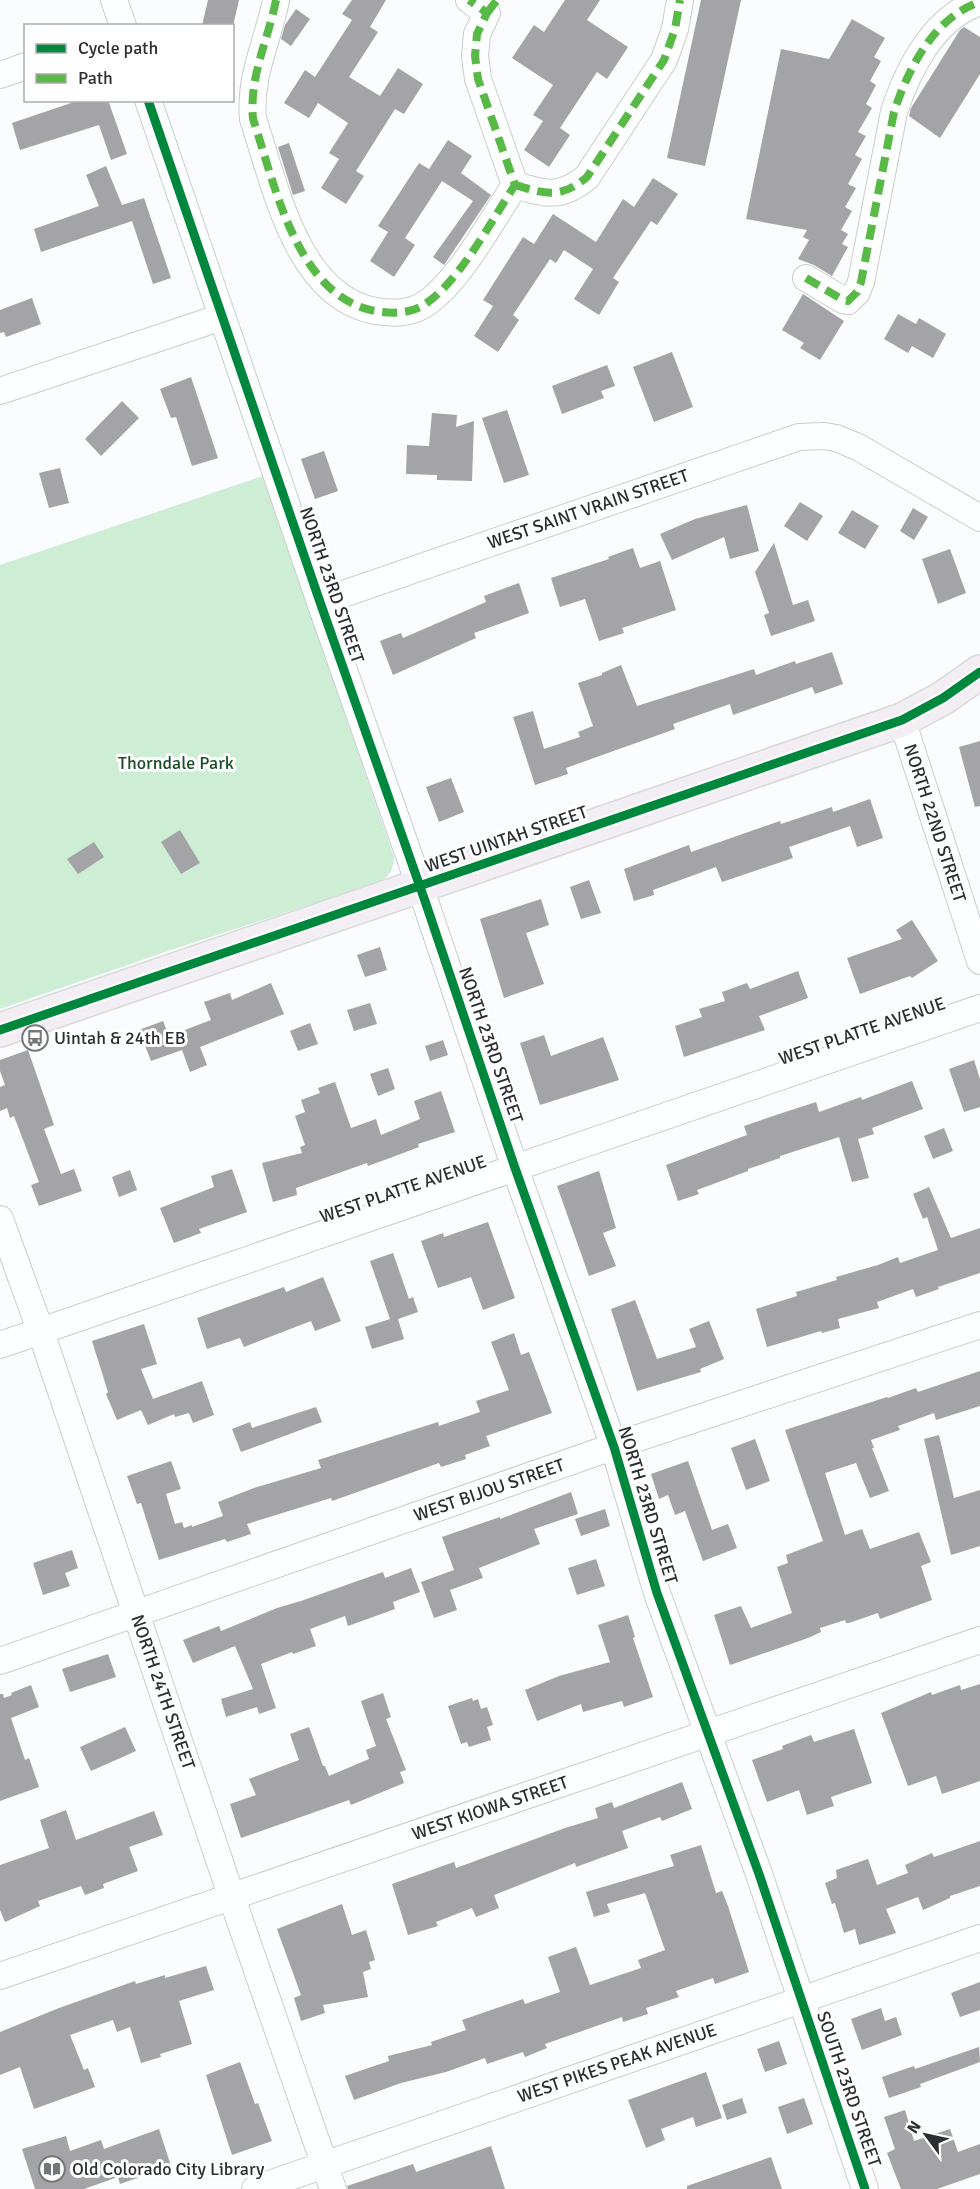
<svg xmlns="http://www.w3.org/2000/svg" width="980" height="2189" viewBox="0 0 980 2189" font-family="Signika,sans-serif">
  <style>
    .green { fill: #ceedd5 }
    .building { fill: #a4a3a6 }
    .lines { fill: none; stroke-linecap: round; stroke-linejoin: round }
    .minor-casing { stroke: #cacccf; stroke-width: 28 }
    .major-casing { stroke: #d7d9da; stroke-width: 36 }
    .minor { stroke: #feffff; stroke-width: 26 }
    .major { stroke: #f2eef3; stroke-width: 33 }
    .quiet { stroke: #58b947; stroke-width: 8; stroke-dasharray: 15 8; stroke-linecap: butt }
    .cycleway-casing { stroke: #fff; stroke-width: 13 }
    .cycleway { stroke: #00873e; stroke-width: 9 }
    .labels { text-anchor: middle; dominant-baseline: central; stroke-width: 6; stroke-linejoin: round; paint-order: stroke }
    .street-label { font-size: 18px; fill: #2c2f32; stroke: #fff }
    .park-label { font-size: 18px; fill: #1a4d28; stroke: #fff }
    .poi-label { font-size: 18px; fill: #2c2f32; stroke: #fff; text-anchor: start }
  </style>
  <rect width="100%" height="100%" fill="#fafcfe"/>
  <path class="green" d="M263 476 394 857C393 871 390 876 377 883L174 949 0 1009V565Z"/>
  <path class="building" d="M208 0H239L233 26H202Z
    M352 0H386L370 27 378 32 349 77 380 96 398 68 423 84 404 114 395 109 356 171 364 176 346 204 321 188 339 159 329 153 348 123 318 103 309 118 284 103 305 70 315 77 352 20 342 14Z
    M565 0H600L587 20 628 47 607 79 597 72 560 128 570 135 549 167 524 150 543 121 533 115 553 85 512 58 534 25 544 32Z
    M701 0H741L705 166 667 158Z
    M296 9 310 19 291 46 281 39 285 25Z
    M852 19 885 38 874 57 881 61 870 81 876 85 866 104 872 108 858 132 866 136 855 155 862 159 848 184 856 188 845 207 852 211 841 230 848 234 842 244 848 247 832 276 814 265 798 259 809 240 803 237 807 230 746 219 781 49 829 59Z
    M964 27 980 37V74L940 138 909 116 911 108 960 30Z
    M80 100H108L127 154 111 160 99 125 20 150 12 123Z
    M448 140 472 156 461 173 491 195 444 265 433 257 473 201 442 181 405 238 415 245 394 277 370 261 388 232 378 226 419 163 429 169Z
    M289 143 305 191 293 195 278 147Z
    M106 166 122 205 144 198 171 278 153 284 132 221 41 252 34 229 99 206 86 175Z
    M653 178 678 194 657 225 651 221 613 278 619 282 599 315 574 299 593 269 564 250 556 263 550 259 513 315 519 320 498 352 474 336 493 306 483 300 523 237 534 244 553 214 596 242 623 199 634 207Z
    M803 294 844 321 820 360 800 348 804 343 782 330Z
    M32 298 41 324 6 337 4 332 0 333V310Z
    M898 314 916 324 919 318 946 334 933 358 912 346 908 353 884 339Z
    M672 352 693 407 654 422 633 367Z
    M607 365 615 386 601 391 604 398 562 414 552 386Z
    M191 377 218 458 192 466 176 417 171 418 160 389Z
    M122 401 139 418 101 456 85 439Z
    M507 410 529 475 504 483 482 418Z
    M432 413 457 415 456 427 474 421 472 481 437 480V475L406 474 407 445 429 446Z
    M324 451 338 491 315 499 301 459Z
    M60 468 69 503 49 508 39 473Z
    M800 502 823 516 807 541 784 526Z
    M747 505 759 551 730 559 724 537 672 560 660 534 695 519Z
    M913 508 928 517 914 540 900 531Z
    M852 510 879 526 865 549 838 533Z
    M774 543 793 605 808 600 815 621 771 636 764 615 769 613 755 572Z
    M633 548 640 568 660 561 676 610 622 628 624 633 599 641 585 599 560 607 551 578 609 559 608 557Z
    M950 549 966 593 938 604 922 559Z
    M519 583 529 613 474 633 476 638 393 675 380 641 401 633 403 638 486 602 484 596Z
    M832 652 843 684 815 694 812 687 733 715 730 704 673 724 675 729 566 768 568 774 535 785 513 717 533 711 544 749 580 737 578 732 593 726 578 683 602 675V673L621 665 637 706 754 669 756 675 795 661 796 664Z
    M980 741V806L975 807 959 747Z
    M451 778 464 812 439 822 426 787Z
    M870 799 883 838 857 847 850 826 789 847 793 858 722 882 716 867 653 890 654 895 634 901 624 869 689 845 691 852 780 821 781 824 832 807 833 812Z
    M180 830 200 863 181 874 161 842Z
    M94 842 104 857 78 874 67 859Z
    M589 880 601 913 581 919 570 887Z
    M541 899 549 925 526 933 544 984 504 998 480 919Z
    M912 920 938 961 912 978 910 976 860 994 847 958 902 939 896 930Z
    M380 947 387 970 365 977 357 955Z
    M798 971 808 998 759 1016 765 1030 684 1057 675 1026 702 1017 699 1009 725 1001 722 992 747 983 750 989Z
    M271 983 284 1014 200 1047 207 1065 190 1072 182 1050 151 1061 139 1030 163 1021 169 1036 211 1020 204 1002 230 993 232 1000Z
    M370 1003 377 1024 354 1031 347 1010Z
    M310 1023 318 1044 298 1051 290 1031Z
    M544 1035 551 1056 603 1037 619 1080 540 1105 520 1043Z
    M443 1040 448 1055 430 1061 425 1046Z
    M28 1050 54 1125 44 1129 61 1174 74 1169 82 1191 39 1206 31 1185 39 1182 14 1116 10 1118 7 1108 0 1111V1087L5 1085 0 1071V1060Z
    M974 1060 980 1079V1107L964 1112 949 1069Z
    M388 1068 395 1089 378 1096 370 1074Z
    M912 1081 923 1109 872 1128 874 1134 858 1139 869 1178 852 1182 839 1137 780 1156V1158L748 1169V1171L697 1190 699 1194 678 1201 666 1165 747 1135 744 1126 779 1114 816 1102 819 1112 861 1097 862 1100Z
    M335 1082 351 1128 376 1119 381 1135 420 1119 414 1101 441 1091 455 1132 418 1144 419 1147 390 1158 368 1166 367 1163 296 1188 297 1195 273 1202 262 1163 302 1153 300 1147 305 1145 295 1116 305 1112 301 1100 320 1093 318 1088Z
    M944 1128 953 1151 933 1159 924 1136Z
    M232 1169 247 1212 199 1229 201 1233 174 1243 160 1208 214 1187 211 1176Z
    M130 1170 137 1190 119 1197 112 1177Z
    M599 1171 616 1228 603 1233 616 1266 589 1276 557 1186Z
    M929 1187 951 1238 980 1228V1273L938 1287 939 1289 916 1297 913 1289 877 1302 879 1308 838 1319 840 1328 822 1333 821 1331 767 1347 756 1309 797 1296 796 1292 837 1280 836 1277 878 1265 898 1257 900 1263 938 1250 927 1217 923 1219 913 1194Z
    M488 1222 515 1298 483 1310 471 1277 438 1288 421 1241 443 1233 444 1237Z
    M393 1253 409 1299 413 1297 418 1312 398 1319 404 1339 372 1349 365 1327 390 1319 370 1261Z
    M323 1277 341 1321 315 1331 311 1321 244 1347 240 1338 207 1349 197 1318 284 1287 286 1292Z
    M635 1300 657 1359 696 1347 689 1329 709 1321 724 1359 700 1369 701 1372 637 1391 611 1309Z
    M144 1324 157 1364 141 1369 153 1399 202 1381 214 1415 193 1423 189 1413 175 1417 174 1414 148 1425 141 1410 117 1420 106 1394 108 1392 92 1341Z
    M514 1333 521 1355 529 1352 552 1413 486 1436 490 1446 465 1455 466 1459 441 1467 439 1463 332 1501 331 1498 247 1524 251 1534 227 1542 225 1539 159 1560 141 1503 137 1504 127 1476 171 1461 181 1489 166 1494 175 1524 182 1522 184 1528 192 1525V1527L223 1516 218 1502 254 1488 321 1468 318 1460 438 1422 439 1426 480 1412 476 1401 509 1390 491 1342Z
    M980 1371V1406L936 1420 934 1413 898 1426 900 1430 871 1440 874 1448H872L889 1491 870 1498 856 1463 825 1473 845 1535 862 1529 870 1549 919 1532 931 1562 921 1566 932 1600 880 1619 878 1613 849 1623H846L845 1620 820 1628 821 1632 808 1638 730 1665 714 1615 741 1606 751 1628 792 1613 777 1567 788 1563 786 1555 823 1541 785 1430 887 1397 888 1398 916 1388 918 1392Z
    M316 1407 322 1422 241 1452 232 1429 250 1422 252 1428Z
    M939 1435 954 1498 980 1490V1546L951 1555 924 1439Z
    M755 1439 770 1481 746 1490 731 1448Z
    M688 1461 712 1530 728 1524 737 1548 703 1561 685 1511 675 1515 668 1495 659 1499 651 1474Z
    M571 1492 578 1514 534 1529 540 1544 479 1568 483 1578 450 1590 457 1610 434 1618 421 1582 454 1570 442 1537 500 1517V1519Z
    M605 1509 610 1526 581 1536 575 1519Z
    M72 1550 78 1568 65 1573 70 1586 43 1595 33 1563Z
    M596 1559 605 1586 577 1595 568 1568Z
    M411 1568 420 1592 393 1602 395 1609 348 1626 345 1616 310 1629 316 1646 293 1654 292 1652 261 1664 276 1708 259 1714 257 1707 226 1717 221 1699 253 1689 235 1646 193 1663 183 1640 219 1626 221 1631 277 1608 301 1601 383 1572 385 1578Z
    M628 1615 635 1637 633 1638 653 1697 624 1707 622 1701 583 1712 581 1704 537 1721 525 1690 559 1676 610 1662 598 1625Z
    M108 1654 116 1677 70 1692 62 1669Z
    M980 1684V1781L942 1794 936 1776 908 1786 881 1713 931 1692 932 1695 960 1685 961 1690Z
    M31 1685 39 1707 11 1718 25 1760 29 1758 39 1787 0 1801V1694H3L4 1698 12 1695 11 1693Z
    M383 1693 391 1717 386 1719 406 1770 400 1772 404 1783 351 1805 349 1800 241 1838 230 1804 256 1795 249 1779 299 1760 290 1734 309 1727 323 1766H325L329 1776 369 1759 366 1750 376 1746 361 1701Z
    M472 1698 473 1701 478 1699 481 1709 487 1707 493 1725 487 1727 491 1740 469 1747 467 1742 461 1744 448 1706Z
    M125 1727 136 1751 91 1771 80 1747Z
    M854 1729 872 1783 831 1797 834 1806 807 1815 799 1790 767 1802 752 1760 783 1749 782 1746 811 1735 814 1742Z
    M682 1782 692 1809 662 1821 660 1817 622 1831 628 1848 576 1867 575 1863 494 1895 499 1908 476 1917 472 1908 436 1922 438 1926 408 1935 392 1884 454 1862 456 1868 565 1828 598 1818 595 1808 612 1802 614 1808Z
    M66 1810 76 1840 154 1811 163 1835 129 1847 138 1871 103 1884 104 1888 85 1895 81 1886 38 1901 40 1906 5 1922 0 1910V1865L49 1848 40 1820Z
    M980 1841V1886L950 1896V1898L923 1910 918 1897 886 1909 896 1933 859 1945 855 1929 844 1933 835 1903 832 1904 825 1883 837 1878 836 1870 868 1859 877 1885 908 1873 905 1865 932 1853 934 1857Z
    M701 1845 716 1893 722 1891 728 1906 749 1972 715 1984 713 1978 676 1991 679 1997 646 2008 648 2014 623 2022 622 2017 545 2044 547 2048 525 2057 523 2052 487 2064 485 2058 446 2072 401 2083 354 2100 345 2076 389 2061 388 2056 432 2045 431 2042 466 2030 462 2020 523 1999 525 2004 560 1992 548 1957 576 1947 590 1985 641 1968 638 1960 665 1950 645 1893 607 1904 610 1912 594 1917 586 1892 674 1866 670 1855Z
    M342 1904 352 1935 366 1930 375 1960 369 1962 371 1969 363 1972 368 1997 323 2005 325 2013 301 2021 294 1998 301 1995 277 1929Z
    M206 1966 214 1990 179 2001 192 2044 160 2054 161 2057 141 2063 130 2027 117 2032 113 2020 70 2035 84 2070 88 2068 95 2087 34 2109 20 2067 0 2075V2032L59 2008 135 1981 136 1984 165 1975V1978Z
    M980 1982V2010L960 2017 951 1993Z
    M881 2008 885 2021 896 2017 902 2035 862 2050 851 2019Z
    M779 2041 787 2064 765 2072 757 2049Z
    M979 2047 980 2062 920 2084 921 2087 889 2098 882 2077 914 2066 915 2069Z
    M240 2062 255 2104 258 2103 272 2141 232 2155 206 2075Z
    M706 2072 722 2118 696 2127 693 2117 661 2129 665 2140 646 2148 628 2100Z
    M742 2098 747 2113 727 2120 722 2105Z
    M804 2098 813 2124 787 2134 778 2107Z
    M905 2110 914 2141 950 2129 958 2152 980 2144V2174L937 2189H901L887 2153 895 2149 884 2117Z
    M159 2129 171 2166 120 2184 118 2177 84 2189H35L22 2149 66 2136 70 2151 101 2140 104 2149Z
    M491 2146 505 2189H348L347 2186 413 2164 416 2172Z
    M771 2157 782 2189H687V2186Z"/>
  <g class="lines">
    <g class="minor-casing">
      <path id="minor" d="M114 0 123 26
        M276 0C268 41 249 76 253 119 275 184 296 296 375 311 394 314 412 314 428 302 461 278 492 220 515 185L478 79 475 56 477 34 487 13 469 0
        M0 75 26 66
        M148 100 320 602 425 901 515 1168 614 1447 657 1593 759 1874 865 2189
        M515 185C545 194 561 199 587 177L664 60 675 29 680 0
        M806 278 843 300 848 301 857 292 861 282 894 112C908 69 934 17 980 2
        M0 391 222 317
        M320 602 799 437 824 436 836 438 858 447 980 518
        M902 720 980 961
        M0 1219 41 1332 232 1898 333 2189
        M0 1345 980 1008
        M0 1661 635 1439 980 1325
        M0 1976 980 1640
        M255 2189 980 1938"/>
    </g>
    <g class="major-casing">
      <path id="major" d="M0 1030 902 720 943 698 980 672"/>
    </g>
    <use href="#minor" class="minor"/>
    <use href="#major" class="major"/>
    <path class="quiet" d="M276 0C268 41 249 76 253 119 275 184 296 296 375 311 394 314 412 314 428 302 461 278 492 220 515 185L478 79 475 56 477 34 487 13 469 0
      M487 13 497 0
      M515 185C545 194 561 199 587 177L664 60 675 29 680 0
      M806 278 843 300 848 301 857 292 861 282 894 112C908 69 934 17 980 2"/>
    <g class="cycleway-casing">
      <path id="cycleway" d="M148 100 320 602 425 901 515 1168 614 1447 657 1593 759 1874 865 2189
        M0 1030 902 720 943 698 980 672"/>
    </g>
    <use href="#cycleway" class="cycleway"/>
  </g>
  <defs>
    <g id="bus-ring" transform="scale(1.35)"><circle r="9.5" fill="#fff" stroke="#747779" stroke-width="1.5"/><path d="M-5-6H5V4H4V6H2V4H-2V6H-4V4H-5ZM-3.5-4V0h7V-4ZM-3.5 1.2v1.5H-2V1.2ZM2 1.2v1.5H3.5V1.2Z" fill="#747779"/></g>
    <g id="library-ring" transform="scale(1.35)"><circle r="9.5" fill="#fff" stroke="#747779" stroke-width="1.5"/><path d="M-6-4Q-3-5.5-.7-3.5V5Q-3 3-6 4ZM6-4Q3-5.5 .7-3.5V5Q3 3 6 4Z" fill="#747779"/></g>
  </defs>
  <g fill-rule="evenodd">
    <use href="#bus-ring" x="35" y="1038"/>
    <use href="#library-ring" x="52" y="2169"/>
  </g>
  <g class="labels">
    <g class="street-label">
      <text transform="translate(588 509) rotate(-19)">WEST SAINT VRAIN STREET</text>
      <text transform="translate(332 585) rotate(71)">NORTH 23RD STREET</text>
      <text transform="translate(935 823) rotate(72)">NORTH 22ND STREET</text>
      <text transform="translate(506 839) rotate(-19)">WEST UINTAH STREET</text>
      <text transform="translate(862 1031) rotate(-19)">WEST PLATTE AVENUE</text>
      <text transform="translate(491 1045) rotate(71)">NORTH 23RD STREET</text>
      <text transform="translate(403 1189) rotate(-19)">WEST PLATTE AVENUE</text>
      <text transform="translate(489 1490) rotate(-19)">WEST BIJOU STREET</text>
      <text transform="translate(648 1505) rotate(73)">NORTH 23RD STREET</text>
      <text transform="translate(163 1692) rotate(71)">NORTH 24TH STREET</text>
      <text transform="translate(490 1808) rotate(-19)">WEST KIOWA STREET</text>
      <text transform="translate(617 2063) rotate(-19)">WEST PIKES PEAK AVENUE</text>
      <text transform="translate(849 2089) rotate(71)">SOUTH 23RD STREET</text>
    </g>
    <g class="park-label">
      <text x="176" y="763">Thorndale Park</text>
    </g>
    <g class="poi-label">
      <text x="54" y="1038">Uintah &amp; 24th EB</text>
      <text x="72" y="2169">Old Colorado City Library</text>
    </g>
  </g>
  <rect x="24" y="24" width="210" height="78" fill="#ffffff" stroke="#abacad" stroke-width="1.5"/>
  <rect x="36" y="44" width="30" height="9" fill="#00873e" stroke="#abacad" stroke-width="1.5"/>
  <text x="78" y="54" font-size="18" fill="#2c2f32">Cycle path</text>
  <rect x="36" y="74" width="30" height="9" fill="#58b947" stroke="#abacad" stroke-width="1.5"/>
  <text x="78" y="84" font-size="18" fill="#2c2f32">Path</text>
  <g transform="translate(926 2135) rotate(303)" stroke="#ffffff" stroke-width="4.5" paint-order="stroke">
  <path d="M0-4.5L10 22L0 15L-10 22Z" fill="#2c2f32"/>
  <text y="-9" font-size="16" font-weight="bold" text-anchor="middle" fill="#2c2f32">N</text>
  </g>
</svg>
